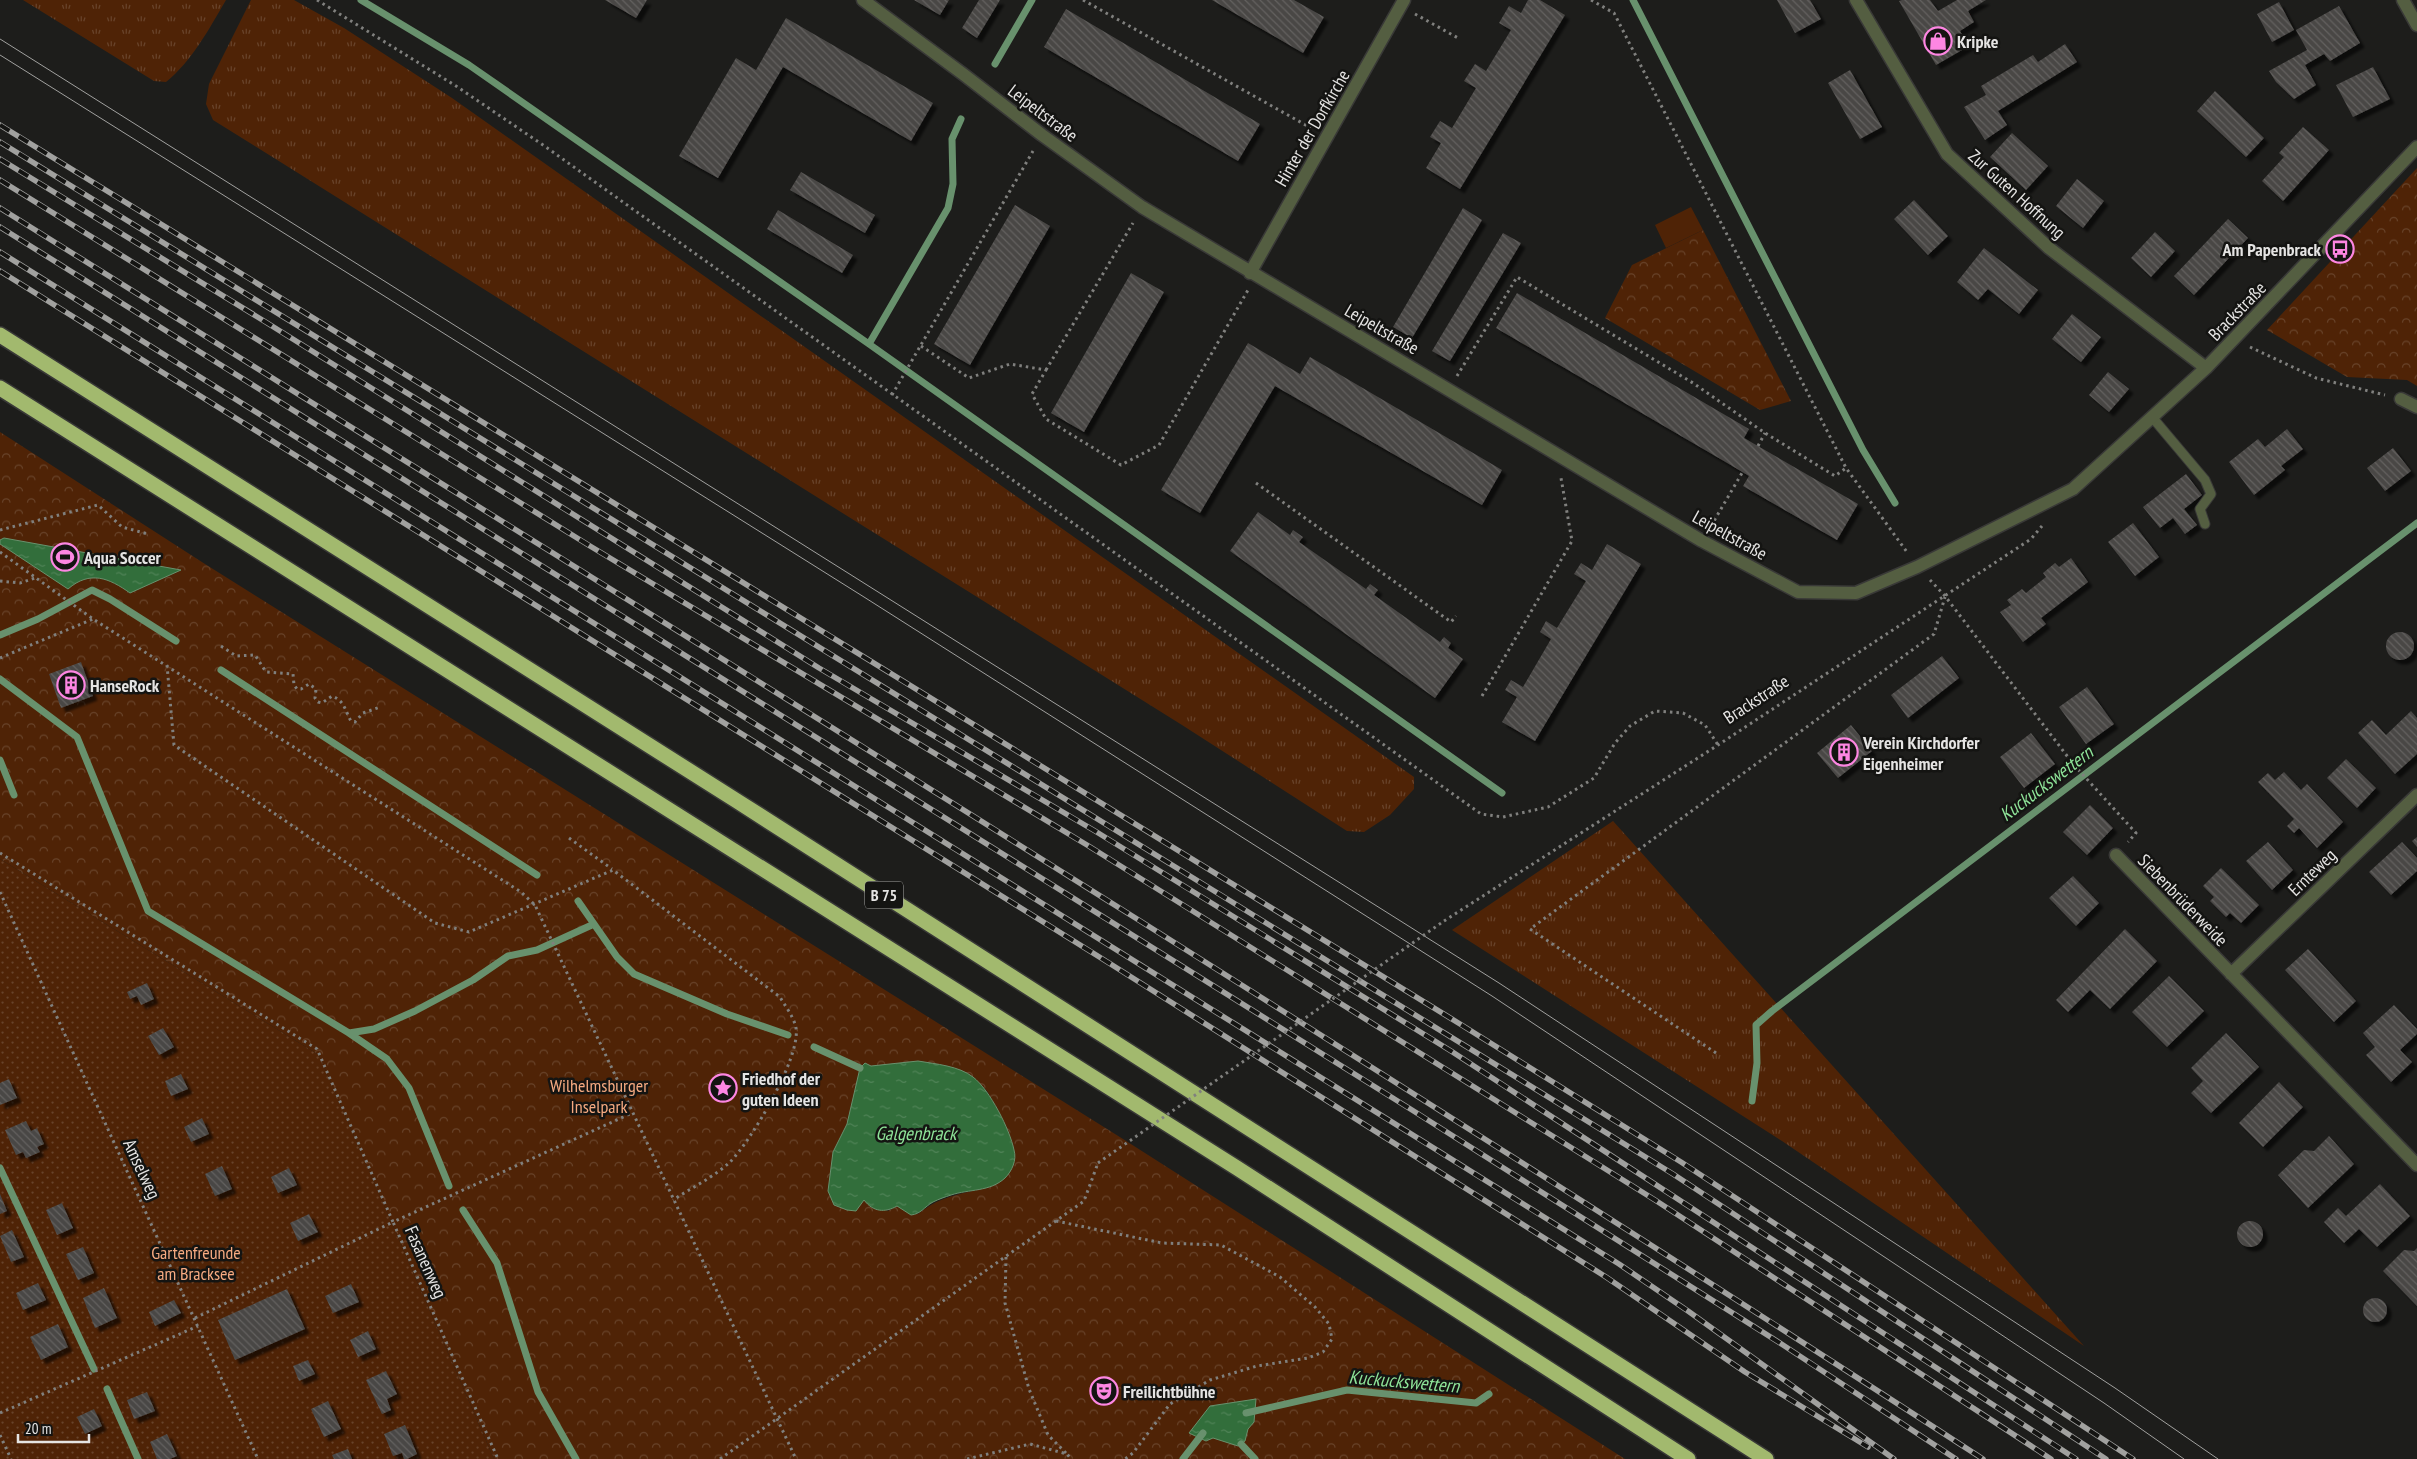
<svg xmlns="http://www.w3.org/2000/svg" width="2417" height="1459" viewBox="0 0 2417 1459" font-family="'PT Sans Narrow',sans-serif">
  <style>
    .grass { fill: url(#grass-tufts) }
    .park { fill: url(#park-crowns); fill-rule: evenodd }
    .garden { fill: url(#garden-dots) }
    .pitch { fill: #4f2306 }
    .water { fill: url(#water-ripples); stroke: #68916d }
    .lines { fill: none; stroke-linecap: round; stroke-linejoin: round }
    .stream { stroke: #68916d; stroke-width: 7 }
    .building { fill: url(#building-back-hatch); filter: url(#shadow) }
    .lane-casing { stroke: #393937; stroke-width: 11 }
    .street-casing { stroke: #393937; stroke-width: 15 }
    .highway-casing { stroke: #393937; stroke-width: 18 }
    .path { stroke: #80807e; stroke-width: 3; stroke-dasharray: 2.5 4; stroke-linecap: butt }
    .lane { stroke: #545e41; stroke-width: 9 }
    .street { stroke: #545e41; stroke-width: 12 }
    .highway { stroke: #a2b96e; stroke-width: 15 }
    .tram { stroke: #a1a19f; stroke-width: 1 }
    .rail-casing { stroke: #a1a19f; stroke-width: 5.5 }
    .rail { stroke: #141412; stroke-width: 4; stroke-dasharray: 11; stroke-linecap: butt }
    .path-bridge { stroke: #80807e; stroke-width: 3; stroke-dasharray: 2.5 4; stroke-linecap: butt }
    .labels { text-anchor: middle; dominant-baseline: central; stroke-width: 5; stroke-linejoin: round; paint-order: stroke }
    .shield { fill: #141412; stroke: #a6a6a4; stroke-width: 1 }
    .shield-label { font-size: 16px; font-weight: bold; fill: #e5e4e3 }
    .poi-label { font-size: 18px; font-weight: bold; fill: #e5e4e3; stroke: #141412; text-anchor: start }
    .street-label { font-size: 18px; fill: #e5e4e3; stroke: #141412 }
    .park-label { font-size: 18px; fill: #f6aa81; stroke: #141412 }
    .water-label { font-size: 19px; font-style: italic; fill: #8ee398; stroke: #141412 }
  </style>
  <defs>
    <pattern id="grass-tufts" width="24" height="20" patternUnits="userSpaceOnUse" patternTransform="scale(1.25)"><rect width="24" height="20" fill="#4f2306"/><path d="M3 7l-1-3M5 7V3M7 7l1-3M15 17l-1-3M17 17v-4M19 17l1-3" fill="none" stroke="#68432a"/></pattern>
    <pattern id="park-crowns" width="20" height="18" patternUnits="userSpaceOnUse" patternTransform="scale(1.25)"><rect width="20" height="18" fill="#4f2306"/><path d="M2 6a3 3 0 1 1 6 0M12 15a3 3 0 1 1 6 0" fill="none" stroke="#68432a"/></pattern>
    <pattern id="garden-dots" width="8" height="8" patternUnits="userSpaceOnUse" patternTransform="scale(1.25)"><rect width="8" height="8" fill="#4f2306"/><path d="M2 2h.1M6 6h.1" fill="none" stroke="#68432a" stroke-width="1.8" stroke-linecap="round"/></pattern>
    <pattern id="water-ripples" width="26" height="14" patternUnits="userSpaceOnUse" patternTransform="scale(1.25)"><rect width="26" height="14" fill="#326e3b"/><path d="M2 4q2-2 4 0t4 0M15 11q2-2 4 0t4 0" fill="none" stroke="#508357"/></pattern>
    <pattern id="building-back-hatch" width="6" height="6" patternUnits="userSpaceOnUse" patternTransform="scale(1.25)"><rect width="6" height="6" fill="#494745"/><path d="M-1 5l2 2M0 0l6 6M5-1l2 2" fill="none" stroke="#636160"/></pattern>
    <filter id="shadow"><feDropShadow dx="4.5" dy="4.5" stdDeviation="1" flood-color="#0009"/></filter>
  </defs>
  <rect width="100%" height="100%" fill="#1d1d1b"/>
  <path class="grass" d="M23 0H226C209 29 192 61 166 82L154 81Z
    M251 0H294L344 28 452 98 1414 777V789L1390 815 1364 832 1347 831 1182 725 213 120 206 104 209 84Z
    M1613 821 2084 1346 1782 1141 1452 930Z"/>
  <path class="park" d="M2417 168V386L2407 380 2347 377 2267 330Z
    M1703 230 1791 401 1760 410 1605 318 1632 265Z
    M0 432 205 564 1123 1139 1625 1459H494L319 1055 0 859ZM973 1077 987 1091 1001 1117 995 1185C966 1194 942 1194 918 1214L897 1206 888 1211 864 1200 861 1202 828 1191 833 1152 847 1124 855 1090Z"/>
  <path class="garden" d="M0 859 319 1055 494 1459H0Z"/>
  <path class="pitch" d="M1691 207 1703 230 1666 248 1655 225Z"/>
  <path class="water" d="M4 538 181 570 130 593C109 578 90 570 68 589L0 544V540Z
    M918 1061C936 1064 959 1066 973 1077 990 1090 1010 1130 1014 1150 1017 1160 1012 1171 1005 1178 990 1192 969 1189 951 1195 945 1197 939 1199 933 1202 924 1207 921 1214 911 1215L897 1206C885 1213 873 1212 864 1200L856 1211 847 1210 834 1205 828 1191 833 1152 847 1124 860 1068 865 1063 871 1066Z
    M1256 1399 1254 1422 1248 1429 1245 1441 1238 1446 1213 1438 1206 1441 1189 1433 1210 1406Z"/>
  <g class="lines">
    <path class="stream" d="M361 0 469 65 869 344 1502 793
      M1633 0 1863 450 1895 503
      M995 64 1032 0
      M869 344 948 208 953 184 952 139 961 119
      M0 635 38 619 92 590 110 599 176 641
      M221 670 537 875
      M0 679 77 737 148 911 349 1033 387 1059 409 1088 449 1186
      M0 760 14 795
      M578 901 617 957 634 974 727 1014 788 1035
      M349 1033 374 1029 415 1011 473 980 508 956 537 950 594 924
      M814 1047 860 1068
      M1752 1101 1757 1063 1756 1025 1772 1011 2417 523
      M0 1168 94 1369
      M463 1210 497 1263 538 1392 576 1459
      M107 1389 138 1459
      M1246 1413 1347 1390 1476 1403 1489 1394
      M1241 1444 1255 1459
      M1183 1459 1203 1433"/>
  </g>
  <path class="building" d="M605 0H647L636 18Z
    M914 0H949L940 15Z
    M979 0H1000L977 38 962 28Z
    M1212 0H1294L1324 17 1303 53Z
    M1528 0H1540L1565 15 1460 189 1426 168 1441 143 1430 137 1440 121 1452 128 1476 88 1464 81 1475 64 1486 71 1511 30 1499 23 1509 6 1521 13Z
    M1777 0H1810L1821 19 1795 33Z
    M1902 0H1930L1938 11 1957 0H1986L1968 11 1974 22 1960 31 1969 46 1936 65 1899 1Z
    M2279 2 2294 30 2272 42 2257 14Z
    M2339 6 2360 43 2330 61 2324 54 2305 65 2316 85 2294 99 2276 82 2269 71 2307 50 2296 30Z
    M1066 9 1260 124 1238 161 1044 47Z
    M786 18 933 103 911 141 783 67 718 178 679 156 736 58 756 70Z
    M2065 44 2077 62 1998 111 2007 125 1985 140 1964 107 1986 95 1981 86 2033 55 2038 62Z
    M2373 67 2390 99 2353 117 2336 85Z
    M1850 70 1882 127 1860 139 1828 83Z
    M2215 91 2264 138 2246 157 2197 111Z
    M2303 127 2329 150 2283 201 2262 181 2284 157 2279 153Z
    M2012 133 2048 166 2026 190 1990 157Z
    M801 172 875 215 865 233 790 190Z
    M2077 179 2104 201 2083 228 2056 206Z
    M1914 200 1948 236 1928 255 1894 219Z
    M1015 205 1050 226 970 365 934 344Z
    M1463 208 1482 220 1412 338 1393 327Z
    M778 210 853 255 842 273 767 229Z
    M2228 219 2248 238 2194 295 2174 276Z
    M2155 232 2175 251 2151 277 2131 258Z
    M1503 233 1521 243 1450 361 1432 351Z
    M1984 248 2038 290 2019 314 1988 289 1978 300 1957 282Z
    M1131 273 1164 292 1084 432 1051 413Z
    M1517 293 1749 429 1744 438 1858 504 1837 540 1743 486 1749 476 1729 464 1496 328Z
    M2072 314 2101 337 2081 362 2052 339Z
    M1248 343 1300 374 1310 357 1502 470 1482 505 1275 386 1200 513 1161 490Z
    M2108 372 2129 389 2109 412 2089 395Z
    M2287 429 2303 449 2281 466 2285 470 2254 495 2229 462 2258 439 2265 447Z
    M2393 448 2411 471 2385 491 2367 468Z
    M2186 474 2202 495 2184 509 2197 525 2185 534 2173 518 2160 528 2143 507Z
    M1258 512 1290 535 1293 530 1303 537 1299 542 1366 589 1370 584 1378 590 1374 595 1440 642 1444 637 1451 643 1448 648 1463 659 1435 698 1230 551Z
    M2133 523 2159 557 2135 576 2108 542Z
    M1607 544 1641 564 1535 741 1502 722 1517 697 1505 690 1511 680 1523 687 1551 639 1540 632 1546 621 1557 628 1586 581 1574 574 1581 563 1592 570Z
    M2071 558 2088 582 2041 618 2046 624 2023 642 2000 612 2011 605 2007 600 2022 589 2026 593 2046 577 2043 573 2055 563 2059 567Z
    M2386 646a14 14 0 1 1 28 0a14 14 0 1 1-28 0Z
    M1942 656 1959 678 1908 718 1891 695Z
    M81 662 93 696 61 708 49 674Z
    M2087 687 2114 724 2086 744 2059 707Z
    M2411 711 2417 718V754L2395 774 2358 733 2372 720 2386 735Z
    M1851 725 1872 751 1838 778 1817 753Z
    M2031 733 2055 764 2024 788 2000 757Z
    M2346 759 2376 788 2357 808 2327 778Z
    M2284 772 2301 790 2307 784 2343 822 2317 848 2299 828 2294 833 2287 826 2294 819 2258 782 2268 773 2275 780Z
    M2090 805 2113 828 2087 855 2063 832Z
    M2417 837V847L2412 841Z
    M2268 842 2293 870 2272 890 2246 861Z
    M2402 842 2417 858V871L2391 895 2369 872Z
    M2221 868 2259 905 2241 923 2230 913 2226 917 2210 901 2214 897 2203 886Z
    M2073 876 2099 903 2076 926 2049 898Z
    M2125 929 2157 961 2110 1009 2090 990 2068 1012 2056 1000Z
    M2308 949 2356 1001 2334 1022 2285 970Z
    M2169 976 2204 1011 2167 1047 2132 1012Z
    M147 983 154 999 141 1005 137 996 130 999 127 992Z
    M2394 1005 2417 1029V1034L2400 1050 2412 1062 2391 1082 2366 1055 2375 1047 2363 1033Z
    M163 1028 174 1047 159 1055 148 1036Z
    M2226 1033 2259 1067 2211 1113 2191 1093 2203 1081 2191 1068Z
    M181 1074 188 1089 171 1096 165 1081Z
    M9 1079 17 1098 0 1105V1083Z
    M2279 1082 2303 1107 2263 1147 2239 1123Z
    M202 1118 209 1134 191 1142 184 1127Z
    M26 1121 31 1131 37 1128 44 1144 37 1147 40 1152 26 1158 23 1152 16 1155 5 1130Z
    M2329 1136 2354 1164 2308 1208 2278 1175 2304 1150 2314 1151Z
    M222 1166 232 1189 215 1196 205 1174Z
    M289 1168 297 1185 278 1193 271 1177Z
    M2380 1184 2410 1216 2377 1247 2359 1229 2344 1243 2324 1222 2338 1208 2346 1216Z
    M0 1194 7 1211 0 1214Z
    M62 1203 73 1228 57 1235 46 1210Z
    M309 1214 318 1232 298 1241 290 1223Z
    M2237 1234a13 13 0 1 1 26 0a13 13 0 1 1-26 0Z
    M12 1230 24 1257 11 1262 0 1236Z
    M83 1247 94 1273 78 1280 66 1254Z
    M2417 1248V1306L2383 1271 2404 1250 2414 1251Z
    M38 1283 46 1300 23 1310 16 1293Z
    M351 1284 359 1302 333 1313 325 1296Z
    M104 1288 117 1318 95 1328 83 1298Z
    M287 1289 305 1329 235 1360 218 1320Z
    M2363 1310a12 12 0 1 1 24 0a12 12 0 1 1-24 0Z
    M174 1300 181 1313 155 1326 149 1312Z
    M58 1324 68 1347 41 1360 30 1337Z
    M368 1331 376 1349 358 1357 350 1340Z
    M308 1360 315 1374 299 1381 293 1366Z
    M386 1371 397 1394 387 1399 391 1410 382 1414 366 1380Z
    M147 1392 155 1411 134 1419 127 1400Z
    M328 1401 341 1429 324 1437 311 1409Z
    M94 1409 102 1426 85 1434 77 1417Z
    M405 1425 417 1454 407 1459H404L402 1453 393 1456 384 1434Z
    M167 1434 177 1456 170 1459H157L150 1442Z
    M348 1449 352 1459H334L332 1455Z"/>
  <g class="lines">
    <g class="lane-casing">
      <path id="lane" d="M2152 417 2205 480 2211 494 2200 509 2205 524"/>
    </g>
    <g class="street-casing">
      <path id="street" d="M863 0 963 74 1042 135 1142 207 1702 541 1798 592 1856 593 1917 567 2073 489 2206 368 2417 147
        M1856 0 1947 154 2049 248 2206 368
        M2403 0 2417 25
        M1250 273 1404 0
        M2401 399 2417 407
        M2116 855 2417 1165
        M2231 974 2417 795"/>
    </g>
    <g class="highway-casing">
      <path id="highway" d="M0 335 737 801 1766 1459
        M0 388 1237 1168 1688 1459"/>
    </g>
    <path class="path" d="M317 0 456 86 543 145 1481 814 1503 817 1548 807 1594 778 1615 743 1630 726 1655 711 1683 713 1705 725 1718 745
      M1083 0 1311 128
      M1591 0 1614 13 1846 468 1907 552
      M1415 14 1458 38
      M921 346 969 378 1010 364 1046 370 1032 394 1046 419 1121 465 1159 445 1248 290
      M2250 347 2316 378 2385 395
      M1046 370 1133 223
      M1457 376 1517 277 1693 383 1765 433 1835 476 1846 468
      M892 395 1033 151
      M1758 446 1765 433
      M1256 483 1451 622 1456 616
      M1711 526 1742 473
      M0 530 98 505 122 527 148 534
      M0 552 93 619 521 892 535 905 796 1459
      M1930 580 1945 596 2074 765 2136 833 2128 842
      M0 581 20 583 35 578
      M221 646 236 656 255 655 266 672 293 674 294 685 297 689H301L309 684 316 689 315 698 318 702 322 703 332 696C345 701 345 711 351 721L355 722 363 713 380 707
      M0 658 93 619
      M167 665 174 745 435 923 469 932 613 870 780 997C785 1006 794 1017 796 1028 801 1057 751 1141 730 1162 714 1177 691 1188 673 1200
      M1482 696 1572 541 1561 478
      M569 838 612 869
      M0 853 317 1049 393 1222 632 1113
      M0 892 258 1459
      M1444 921 1718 745 2031 539 2042 526
      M1716 1053 1530 929 1934 634 1945 597
      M1056 1221 1162 1243 1221 1245 1280 1277 1315 1307 1329 1324 1332 1339 1323 1352 1308 1358 1257 1366 1210 1380 1170 1404 1133 1453 1125 1459
      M1006 1257 1005 1303 1029 1389 1048 1435 1067 1454
      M195 1318 393 1222 498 1459
      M0 1413 198 1326
      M0 1435 11 1459
      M720 1459 1084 1201 1098 1163
      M967 1459 1030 1444 1067 1454 1071 1459"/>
    <use href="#lane" class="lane"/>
    <use href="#street" class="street"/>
    <use href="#highway" class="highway"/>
    <path class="tram" d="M0 39 1499 983 2115 1388 2218 1459
      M0 55 864 597 1492 996 2104 1403 2184 1459"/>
    <g class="rail-casing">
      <path id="rail" d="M0 125 1460 1024 1681 1162 2133 1459
        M0 142 1673 1174 2106 1459
        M0 159 264 321 819 668 1095 831 1451 1051 2076 1459
        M0 180 590 546 1087 845 1655 1200 2051 1459
        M0 208C663 622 1328 1034 1983 1459
        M0 227 1412 1110 1783 1345 1956 1459
        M0 252 1619 1264 1688 1311 1894 1459
        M0 271 1109 963 1606 1277 1745 1372 1868 1447"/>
    </g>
    <use href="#rail" class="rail"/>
    <path class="path-bridge" d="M1098 1163 1444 921"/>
  </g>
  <defs>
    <g id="shop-ring" transform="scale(1.4375)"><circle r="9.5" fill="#141412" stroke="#fd86e2" stroke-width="1.5"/><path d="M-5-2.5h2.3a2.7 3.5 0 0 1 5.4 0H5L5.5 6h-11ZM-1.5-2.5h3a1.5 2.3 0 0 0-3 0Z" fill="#fd86e2"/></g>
    <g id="bus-ring" transform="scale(1.4375)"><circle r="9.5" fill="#141412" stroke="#fd86e2" stroke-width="1.5"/><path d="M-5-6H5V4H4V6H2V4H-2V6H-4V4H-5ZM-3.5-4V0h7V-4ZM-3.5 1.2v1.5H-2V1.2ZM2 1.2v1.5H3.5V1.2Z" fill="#fd86e2"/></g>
    <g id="stadium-ring" transform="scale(1.4375)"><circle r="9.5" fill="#141412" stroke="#fd86e2" stroke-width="1.5"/><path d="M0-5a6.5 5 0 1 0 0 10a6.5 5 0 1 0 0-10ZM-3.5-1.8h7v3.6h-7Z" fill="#fd86e2"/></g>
    <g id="building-ring" transform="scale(1.4375)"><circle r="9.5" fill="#141412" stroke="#fd86e2" stroke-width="1.5"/><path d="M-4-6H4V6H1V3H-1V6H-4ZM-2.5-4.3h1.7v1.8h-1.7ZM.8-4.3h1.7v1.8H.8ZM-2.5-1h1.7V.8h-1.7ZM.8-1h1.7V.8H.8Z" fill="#fd86e2"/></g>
    <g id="sight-ring" transform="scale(1.4375)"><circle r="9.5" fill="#141412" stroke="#fd86e2" stroke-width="1.5"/><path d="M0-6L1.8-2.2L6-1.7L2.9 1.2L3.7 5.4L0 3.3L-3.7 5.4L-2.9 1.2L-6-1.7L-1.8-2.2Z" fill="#fd86e2"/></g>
    <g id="theatre-ring" transform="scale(1.4375)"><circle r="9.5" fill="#141412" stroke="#fd86e2" stroke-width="1.5"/><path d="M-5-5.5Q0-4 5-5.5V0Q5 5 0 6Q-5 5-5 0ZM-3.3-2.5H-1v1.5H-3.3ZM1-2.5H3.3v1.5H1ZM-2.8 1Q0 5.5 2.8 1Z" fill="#fd86e2"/></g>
  </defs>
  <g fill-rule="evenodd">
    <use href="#shop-ring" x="1938" y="41"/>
    <use href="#bus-ring" x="2340" y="249"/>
    <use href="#stadium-ring" x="65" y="557"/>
    <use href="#building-ring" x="71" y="685"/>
    <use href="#building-ring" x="1844" y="752"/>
    <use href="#sight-ring" x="723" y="1088"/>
    <use href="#theatre-ring" x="1104" y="1391"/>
  </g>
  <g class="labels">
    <rect class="shield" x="865" y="881.5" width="38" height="27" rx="4"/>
    <g class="shield-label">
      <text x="884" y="895">B 75</text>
    </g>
    <g class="poi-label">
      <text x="1957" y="41">Kripke</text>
      <text x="2321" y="249" text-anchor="end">Am Papenbrack</text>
      <text x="84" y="557">Aqua Soccer</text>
      <text x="90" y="685">HanseRock</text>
      <text x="1863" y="742">Verein Kirchdorfer<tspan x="1863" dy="21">Eigenheimer</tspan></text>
      <text x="742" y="1078">Friedhof der<tspan x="742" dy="21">guten Ideen</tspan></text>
      <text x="1123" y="1391">Freilichtbühne</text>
    </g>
    <g class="street-label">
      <text transform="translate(1043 113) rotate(37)">Leipeltstraße</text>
      <text transform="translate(1312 128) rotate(-60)">Hinter der Dorfkirche</text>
      <text transform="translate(2017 194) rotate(42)">Zur Guten Hoffnung</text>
      <text transform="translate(2237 311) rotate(-46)">Brackstraße</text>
      <text transform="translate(1382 329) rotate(30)">Leipeltstraße</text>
      <text transform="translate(1730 535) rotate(29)">Leipeltstraße</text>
      <text transform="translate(1756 699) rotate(-33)">Brackstraße</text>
      <text transform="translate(2312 872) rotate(-44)">Ernteweg</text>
      <text transform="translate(2183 900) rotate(46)">Siebenbrüderweide</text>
      <text transform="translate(142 1169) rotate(65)">Amselweg</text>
      <text transform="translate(426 1262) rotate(66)">Fasanenweg</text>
    </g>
    <g class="park-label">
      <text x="599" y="1085">Wilhelmsburger<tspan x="599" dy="21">Inselpark</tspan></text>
      <text x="196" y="1252">Gartenfreunde<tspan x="196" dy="21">am Bracksee</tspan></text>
    </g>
    <g class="water-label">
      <text transform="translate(2046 783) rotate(-37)">Kuckuckswettern</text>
      <text x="916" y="1133">Galgenbrack</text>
      <text transform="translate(1404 1381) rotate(5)">Kuckuckswettern</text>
    </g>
  </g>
  <path d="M18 1434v8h71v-8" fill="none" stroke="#e5e4e3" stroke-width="2.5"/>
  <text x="25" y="1434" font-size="15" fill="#e5e4e3" stroke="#141412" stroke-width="4" paint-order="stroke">20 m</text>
</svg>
